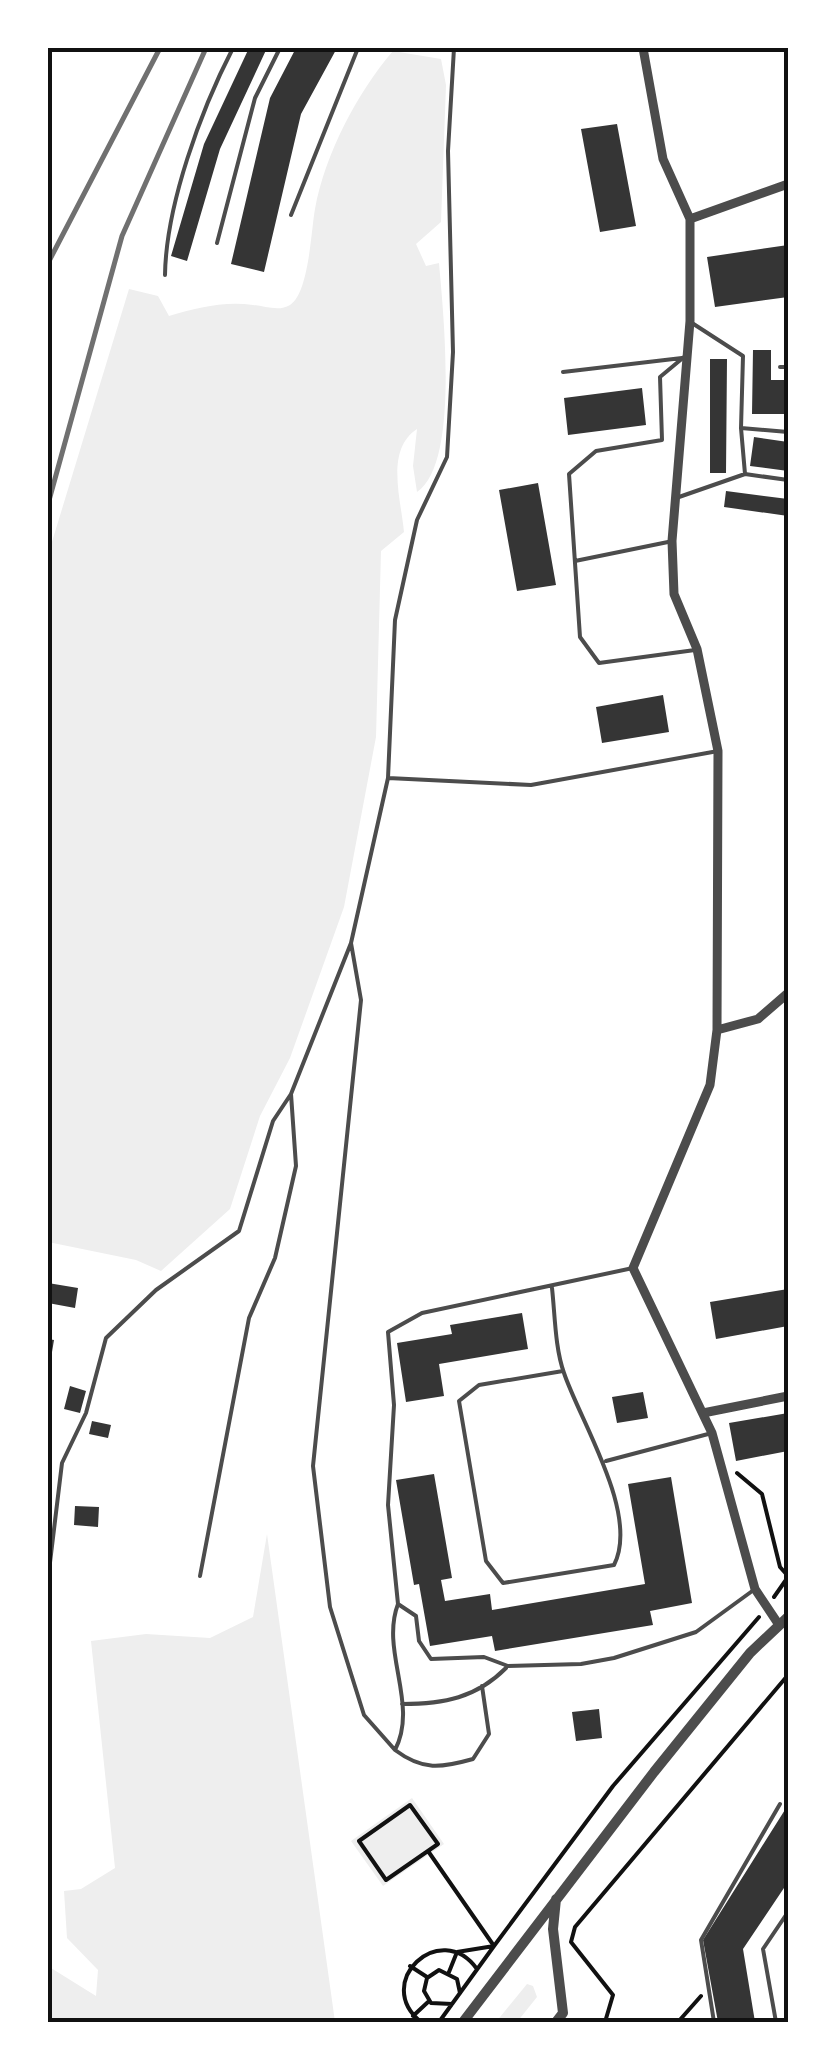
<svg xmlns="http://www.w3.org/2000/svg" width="836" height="2070" viewBox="0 0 836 2070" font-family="'Playfair Display',serif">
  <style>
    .green { fill: #eee }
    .building { fill: #353535 }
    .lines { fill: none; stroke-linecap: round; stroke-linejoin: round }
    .path { stroke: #111; stroke-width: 4 }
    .service { stroke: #4c4c4c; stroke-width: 4 }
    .minor { stroke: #4c4c4c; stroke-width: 9 }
    .tertiary { stroke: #4c4c4c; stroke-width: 10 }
    .rail { stroke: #707070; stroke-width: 5 }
    .neatline { fill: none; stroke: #111; stroke-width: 4 }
  </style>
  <rect width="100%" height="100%" fill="#fff"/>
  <path class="green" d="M393 51 441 59 446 85 441 222 416 244 426 266 439 263C443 310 460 464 417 492L413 466 417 429C385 450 401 499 404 532L381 551 376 737 344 907 290 1058 260 1116 230 1209 161 1271 136 1260 48 1242V555L129 289 158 296 169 316C197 308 223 301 253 305 265 306 279 312 290 305 309 293 311 231 315 209 325 154 357 93 393 51Z
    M267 1534 335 2022H48V1958L51 1968 96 1996 98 1970 67 1938 64 1891 81 1889 115 1868 91 1641 146 1634 210 1638 253 1617Z
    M412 1798 444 1844 383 1886 351 1841Z
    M527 1984 533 1986 537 1997 517 2022H496Z"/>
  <path class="building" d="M249 48H267L220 149 187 261 171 256 204 144Z
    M296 48H337L301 114 264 272 231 264 270 98Z
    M617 124 636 226 600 232 581 129Z
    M788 245V297L715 307 707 257Z
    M753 350H771V380H788V414H752Z
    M710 359H727L726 473H710Z
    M642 388 646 425 568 435 564 398Z
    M754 437 788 442V471L750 466Z
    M538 483 556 585 517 591 499 490Z
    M726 491 788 499V516L724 507Z
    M663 695 669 732 602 743 596 707Z
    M48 1283 78 1288 75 1308 48 1303Z
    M788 1289V1326L716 1339 710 1302Z
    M522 1313 528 1349 439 1364 444 1396 406 1402 397 1343 452 1334 450 1325Z
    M48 1339 54 1340 50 1364H48Z
    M70 1386 86 1391 80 1413 64 1409Z
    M643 1392 648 1418 617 1423 612 1397Z
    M788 1413V1451L736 1461 729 1423Z
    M92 1421 111 1425 108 1438 89 1434Z
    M434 1474 452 1578 441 1580 445 1601 490 1594 492 1610 645 1584 628 1484 671 1477 692 1603 650 1611 653 1625 495 1651 492 1636 430 1646 419 1584 414 1585 396 1480Z
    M75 1506 99 1507 98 1527 74 1525Z
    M599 1709 602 1738 576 1741 572 1712Z
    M788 1805V1882L743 1949 755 2022H718L703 1940Z"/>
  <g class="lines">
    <path class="path" d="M737 1473 762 1494 780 1567 788 1576
      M774 1597 788 1577
      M410 1805 438 1844 386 1880 359 1841Z
      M428 1851 494 1946 439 2022
      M410 1966 427 1977
      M449 1972 457 1952 494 1946 613 1786 759 1617
      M452 2004 431 2003 424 1991 427 1978 439 1970 457 1979 460 1993
      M413 2016 428 2002
      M421 2022C372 1983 440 1918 477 1969
      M605 2022 613 1995 571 1942 575 1927 788 1675
      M678 2022 701 1996"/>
    <path class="service" d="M291 215 358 48
      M217 243 255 98 280 48
      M165 275C166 205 201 110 233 48
      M692 323 743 356 741 428 788 432
      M684 357 660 377 662 440 596 451 569 474 580 637 599 663 695 650
      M780 367H788
      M563 372 682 358
      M741 428 745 474 788 480
      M679 497 745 474
      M575 561 668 542
      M388 778 531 785 718 751
      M633 1268 422 1313 388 1332 394 1405 388 1505 398 1604 416 1616 419 1641 431 1659 484 1657 508 1666 581 1664 614 1658 696 1632 755 1589
      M552 1288C555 1315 555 1348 564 1373 580 1421 640 1514 614 1565L503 1583 486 1561 459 1401 479 1385 563 1371
      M606 1461 712 1433
      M200 1576 249 1318 275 1258 296 1166 291 1094 351 943
      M48 1579 62 1463 86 1413 106 1338 156 1290 239 1231 273 1121 291 1094
      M398 1604C380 1651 419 1704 395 1750L364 1715 330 1607 313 1466 361 1000 351 943 388 778 395 620 417 520 447 457 453 352 448 151 454 48
      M402 1704C444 1704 476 1698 506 1668
      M395 1750C423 1771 441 1768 473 1759L489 1734 482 1686
      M714 2022 701 1940 780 1804
      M776 2022 763 1949 788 1912"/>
    <path class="minor" d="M643 48 663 159 690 219V321L672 541 674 594 697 649 718 751 717 1030 710 1085 633 1268 712 1433 755 1589 779 1625
      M690 219 788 184
      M717 1030 758 1019 788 993
      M703 1413 788 1396"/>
    <path class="tertiary" d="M556 1899 553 1929 563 2013 556 2022
      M463 2022 654 1772 750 1653 788 1617"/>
    <path class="rail" d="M48 263 160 48
      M48 504 122 236 206 48"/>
  </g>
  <rect width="836" height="2070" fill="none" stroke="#ffffff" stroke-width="100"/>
  <rect x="50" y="50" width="736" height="1970" class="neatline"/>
</svg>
